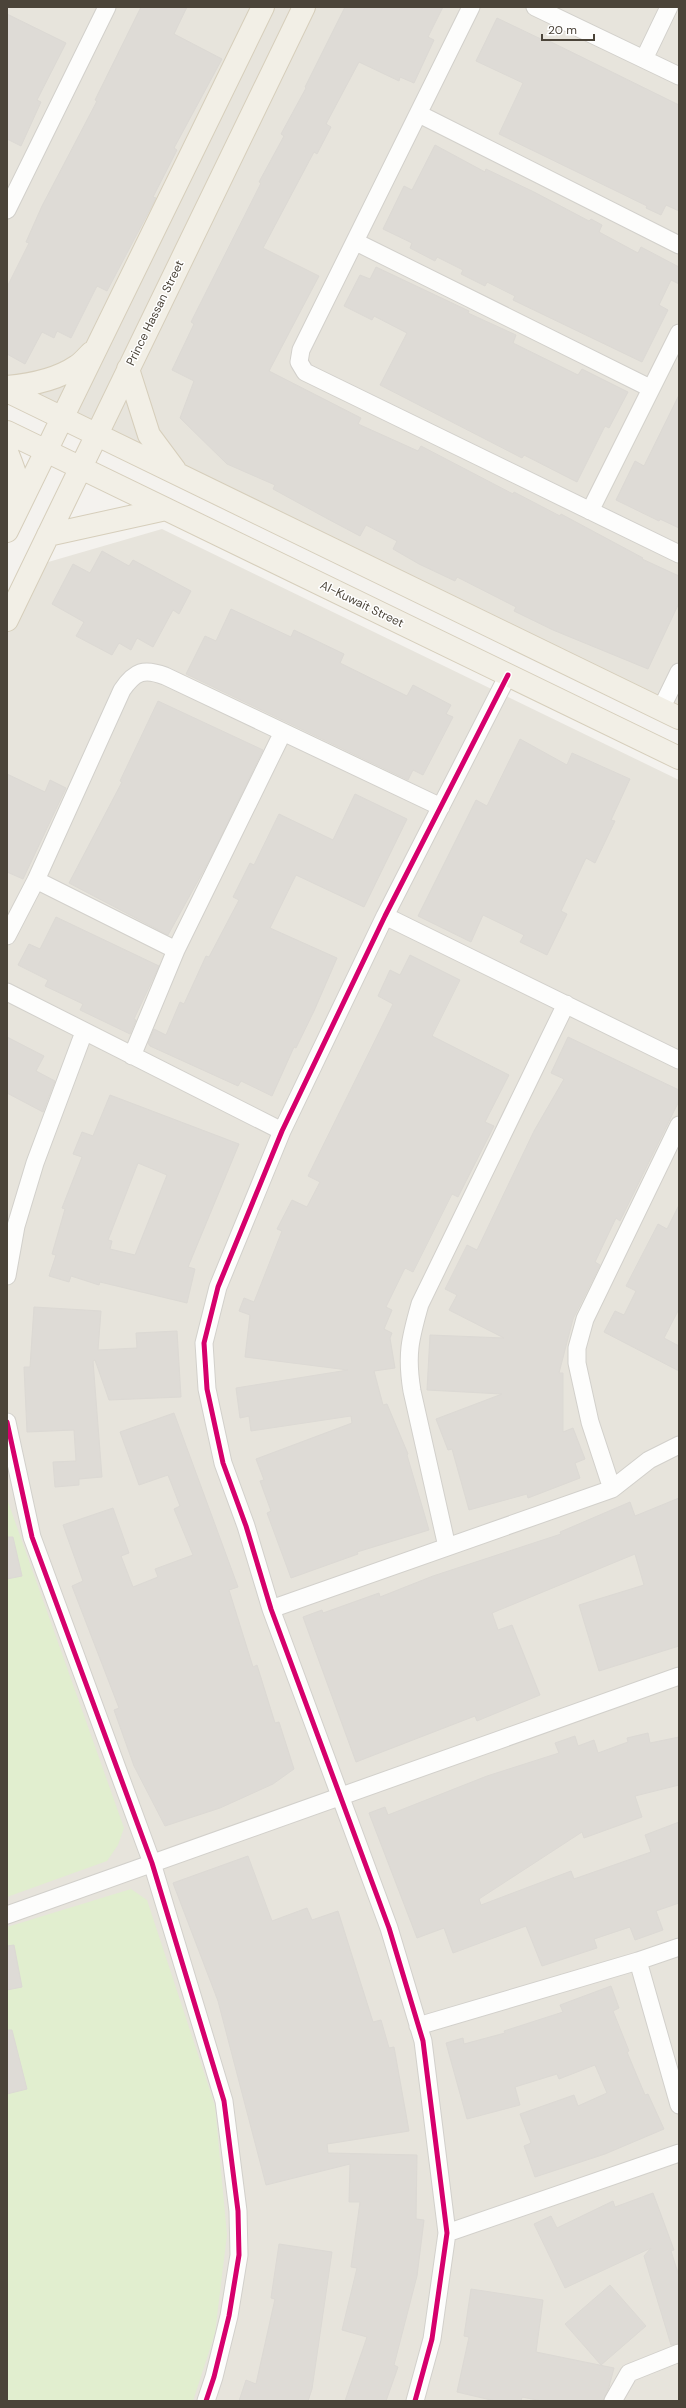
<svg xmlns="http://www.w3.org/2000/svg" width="686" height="2408" viewBox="0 0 686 2408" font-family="'DM Sans',sans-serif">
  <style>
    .residential { fill: #e7e4dc }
    .green { fill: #e1eecf }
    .building { fill: #dedbd6; stroke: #dcd9d4; fill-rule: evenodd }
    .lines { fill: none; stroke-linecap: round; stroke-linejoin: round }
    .minor-casing { stroke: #d2d0cb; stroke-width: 19 }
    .major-casing { stroke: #d6cebb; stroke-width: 24 }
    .minor { stroke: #fdfdfc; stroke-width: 17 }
    .major { stroke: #f2efe6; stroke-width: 22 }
    .cycleway-casing { stroke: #fff; stroke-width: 8 }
    .cycleway { stroke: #d6006c; stroke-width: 5 }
    .labels { text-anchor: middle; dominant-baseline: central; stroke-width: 3; stroke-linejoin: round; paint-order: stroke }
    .street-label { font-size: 12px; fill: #4b4439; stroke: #fff }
  </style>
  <rect width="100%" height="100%" fill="#f4f2ee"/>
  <path class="residential" d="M7 7H679V716L7 389Z
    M162 529 679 780V2401H7V620L31 567Z"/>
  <path class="green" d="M7 1499 124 1828 118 1845 107 1861 7 1897Z
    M131 1889 147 1900 215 2106 227 2235 215 2333 193 2401H7V1927Z"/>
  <path class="building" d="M141 7H187L174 34 222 59 174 148 177 150 153 197 156 198 107 291 97 286 71 338 57 331 54 338 42 332 25 364 7 354V287L29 243 26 242 42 206 97 101 95 100Z
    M345 7H443L428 37 434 40 414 83 400 77 399 81 359 62 326 124 331 127 317 154 314 152 263 248 319 276 269 371 361 418 358 424 418 451 421 446 513 494 514 492 560 516 561 514 643 558 642 559 679 576V603L648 669 553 630 514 611 516 607 457 577 455 581 419 564 393 549 397 541 366 525 360 536 326 518 273 489 275 485 227 464 180 418 194 381 172 370 194 324 191 322 261 183 259 182 284 136 281 134 306 88 305 87Z
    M7 14 66 43 37 100 41 102 21 146 7 139Z
    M497 18 545 41V39L679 105V211L666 205 661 215 646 208 647 206 499 134 523 83 476 61Z
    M435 145 485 172 486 169 534 192 589 221 591 219 602 225 599 232 638 253 641 247 679 267V284L671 280 659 305 668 310 642 362 513 300 515 296 487 282 485 286 461 274 463 270 437 257 435 261 410 248 412 243 383 229 404 186 412 190Z
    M376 267 469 311 468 313 516 335 513 343 578 375 582 369 628 392 609 428 605 426 577 482 524 455 522 458 380 385 407 333 374 316 372 320 344 306 360 275 370 279Z
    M679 395V528L660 519 659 521 616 500 635 461 644 466Z
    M102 551 129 566 133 560 191 591 179 614 173 610 153 647 137 638 131 650 119 643 112 655 76 636 84 622 52 604 73 564 90 573Z
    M231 609 291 637 294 630 344 654 340 663 407 696 413 685 451 705 446 714 453 717 423 775 413 770 408 780 186 674 205 636 216 641Z
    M158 701 263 750 210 859 168 935 69 883 122 782 120 781Z
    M520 739 567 765 572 753 630 779 611 820 615 821 595 863 586 858 561 911 567 914 547 955 520 942 524 935 483 915 471 942 418 916 476 800 487 806Z
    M7 774 45 792 50 780 66 788 23 879 7 872Z
    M355 794 407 819 364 907 296 875 270 928 337 958 314 1011 296 1048 294 1047 272 1096 241 1081 238 1086 150 1046 148 1043 154 1029 166 1035 180 1002 184 1004 206 956 209 957 239 900 233 897 250 863 254 865 279 814 333 840Z
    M56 917 159 966 134 1019 136 1020 130 1034 80 1010 83 1004 45 986 48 980 18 965 29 944 40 949Z
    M410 955 460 980 432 1036 509 1075 485 1122 494 1126 458 1197 452 1194 413 1272 405 1268 386 1307 392 1310 384 1329 392 1333 390 1338 395 1368 374 1371 383 1405 387 1404 408 1454 407 1455 429 1530 357 1552 358 1554 291 1578 267 1513 271 1511 260 1481 264 1480 256 1459 352 1423 351 1416 251 1431 249 1416 240 1418 236 1388 348 1370 245 1357 250 1315 239 1311 244 1298 254 1302 282 1231 277 1229 292 1200 307 1207 320 1182 308 1176 393 1004 378 996 390 970 400 975Z
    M7 1037 44 1056 36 1071 55 1081 43 1112 7 1093Z
    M568 1037 679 1090V1101L620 1221 616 1218 595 1262 600 1265 573 1319 559 1373H563V1432L573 1428 585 1459 575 1463 580 1478 528 1498 527 1494 469 1510 452 1449 448 1450 436 1419 502 1394 427 1390 430 1335 504 1338 449 1310 457 1295 445 1289 467 1245 477 1250 534 1131 564 1079 551 1073Z
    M110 1095 239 1144 188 1267 195 1269 187 1303 100 1282 99 1285 71 1276 69 1282 49 1276 56 1255 52 1254 65 1209 62 1208 82 1157 73 1154 82 1132 93 1136ZM138 1163 167 1175 135 1255 110 1249 112 1241 108 1240Z
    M679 1205V1309L664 1338 679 1346V1371L604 1332 615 1311 624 1315 636 1291 626 1286 658 1224 667 1229Z
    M34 1307 101 1311 98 1350 137 1348 136 1333 177 1331 181 1397 109 1400 95 1360 93 1361 102 1477 79 1479V1485L55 1487 53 1462 76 1461 74 1430 27 1432 24 1367H30Z
    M174 1413 238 1587 229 1590 253 1667 257 1665 275 1723 279 1722 294 1769 273 1784 220 1808 165 1826 134 1766 114 1710 119 1708 72 1586 83 1581 63 1525 113 1508 129 1553 121 1556 133 1587 158 1577 155 1569 193 1555 174 1509 180 1506 168 1475 139 1485 120 1432Z
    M679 1498V1646L599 1671 579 1605 644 1585 635 1554 492 1613 498 1630 512 1625 540 1695 477 1721 475 1716 356 1762 303 1617 322 1610 323 1613 379 1593 380 1597 433 1576 561 1534 560 1532 630 1502 635 1516Z
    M7 1537H13L22 1576 7 1579Z
    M648 1733 650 1743 679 1737V1785L635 1796 642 1817 584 1838 582 1832 479 1899 481 1905 571 1871 574 1879 651 1852 645 1835 679 1822V1903L656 1911 663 1930 635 1940 630 1927 594 1939 597 1948 542 1966 526 1926 453 1953 444 1928 417 1938 369 1813 385 1807 388 1815 487 1776 559 1753 555 1743 575 1736 578 1746 594 1740 598 1753 628 1742 627 1738Z
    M248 1856 272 1921 307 1908 312 1920 338 1911 373 2022 381 2020 389 2048 394 2047 409 2131 327 2144 328 2153 417 2155 416 2219 424 2220 417 2276 394 2365 398 2367 386 2401H345L367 2337 342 2330 357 2268 351 2267 360 2202H349L350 2164 266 2185 218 2001 173 1883Z
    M14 1945 22 1987 7 1990V1946Z
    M611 1986 619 2008 613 2011 629 2051 627 2052 645 2095 648 2094 664 2129 605 2154 535 2177 524 2146 531 2143 520 2114 574 2095 578 2106 607 2093 595 2065 559 2079 557 2074 515 2087 520 2105 467 2119 446 2043 463 2038 464 2044 505 2033 504 2031 563 2012 560 2005Z
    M7 2030H12L27 2089 7 2094Z
    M653 2193 674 2250 671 2251 679 2276V2343L671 2345 644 2256 651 2248 565 2288 534 2224 551 2216 557 2228 613 2201 615 2207Z
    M279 2244 332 2252 312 2389 308 2401H239L246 2380 256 2384 275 2299 271 2298Z
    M610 2285 646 2326 601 2365 565 2324Z
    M471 2289 543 2300 536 2352 614 2368 609 2387 603 2401H542L522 2397 521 2401H495L457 2392 469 2337 464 2336Z"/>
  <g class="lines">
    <g class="minor-casing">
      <path id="minor" d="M471 7 301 350 299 362 305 372 679 554
        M535 7 679 76
        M644 59 669 7
        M419 114 679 245
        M7 210 107 7
        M356 242 650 388
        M590 511 679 333
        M661 709 679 672
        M36 880 176 950 283 732
        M385 916 679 1060
        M7 936 36 880 122 690C135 671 144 668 165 676L441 807
        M7 992 282 1131
        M132 1056 176 950
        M7 1276 16 1226 35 1163 84 1032
        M7 1422 32 1537 152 1863 224 2101 238 2211 239 2255 229 2316 214 2377 206 2401
        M612 1489 590 1422 577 1363V1348L585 1319 679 1125
        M447 1547 412 1391C406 1355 410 1339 420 1304L566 1004
        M271 1609 612 1489 649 1460 679 1445
        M7 1915 679 1676
        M679 1947 638 1961 679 2105
        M418 2026 638 1961
        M447 2233 679 2153
        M415 2401 432 2339 447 2233 423 2041 389 1928 271 1609 246 1526 223 1463 207 1389 204 1343 218 1287 282 1131 385 916 508 675
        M613 2401 629 2373 679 2353"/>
    </g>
    <g class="major-casing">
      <path id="major" d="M128 369 149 435 175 470
        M7 387C29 385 58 379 77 366 82 363 87 357 91 353
        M7 391 679 718
        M7 432 679 758
        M7 452C13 467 23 490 17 507
        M7 531 263 7
        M48 535 166 509
        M7 620 304 7"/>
    </g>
    <use href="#minor" class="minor"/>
    <use href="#major" class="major"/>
    <g class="cycleway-casing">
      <path id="cycleway" d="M7 1422 32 1537 152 1863 224 2101 238 2211 239 2255 229 2316 214 2377 206 2401
        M415 2401 432 2339 447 2233 423 2041 389 1928 271 1609 246 1526 223 1463 207 1389 204 1343 218 1287 282 1131 385 916 508 675"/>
    </g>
    <use href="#cycleway" class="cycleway"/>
  </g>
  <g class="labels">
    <g class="street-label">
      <text transform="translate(155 313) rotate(-64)">Prince Hassan Street</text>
      <text transform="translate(362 604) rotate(26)">Al-Kuwait Street</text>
    </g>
  </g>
  <rect width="686" height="2408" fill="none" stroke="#4b4439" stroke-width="16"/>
  <path d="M542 34v6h52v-6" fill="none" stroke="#4b4439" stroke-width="2"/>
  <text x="548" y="34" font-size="12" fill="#4b4439" stroke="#ffffff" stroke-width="3" paint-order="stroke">20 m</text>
</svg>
